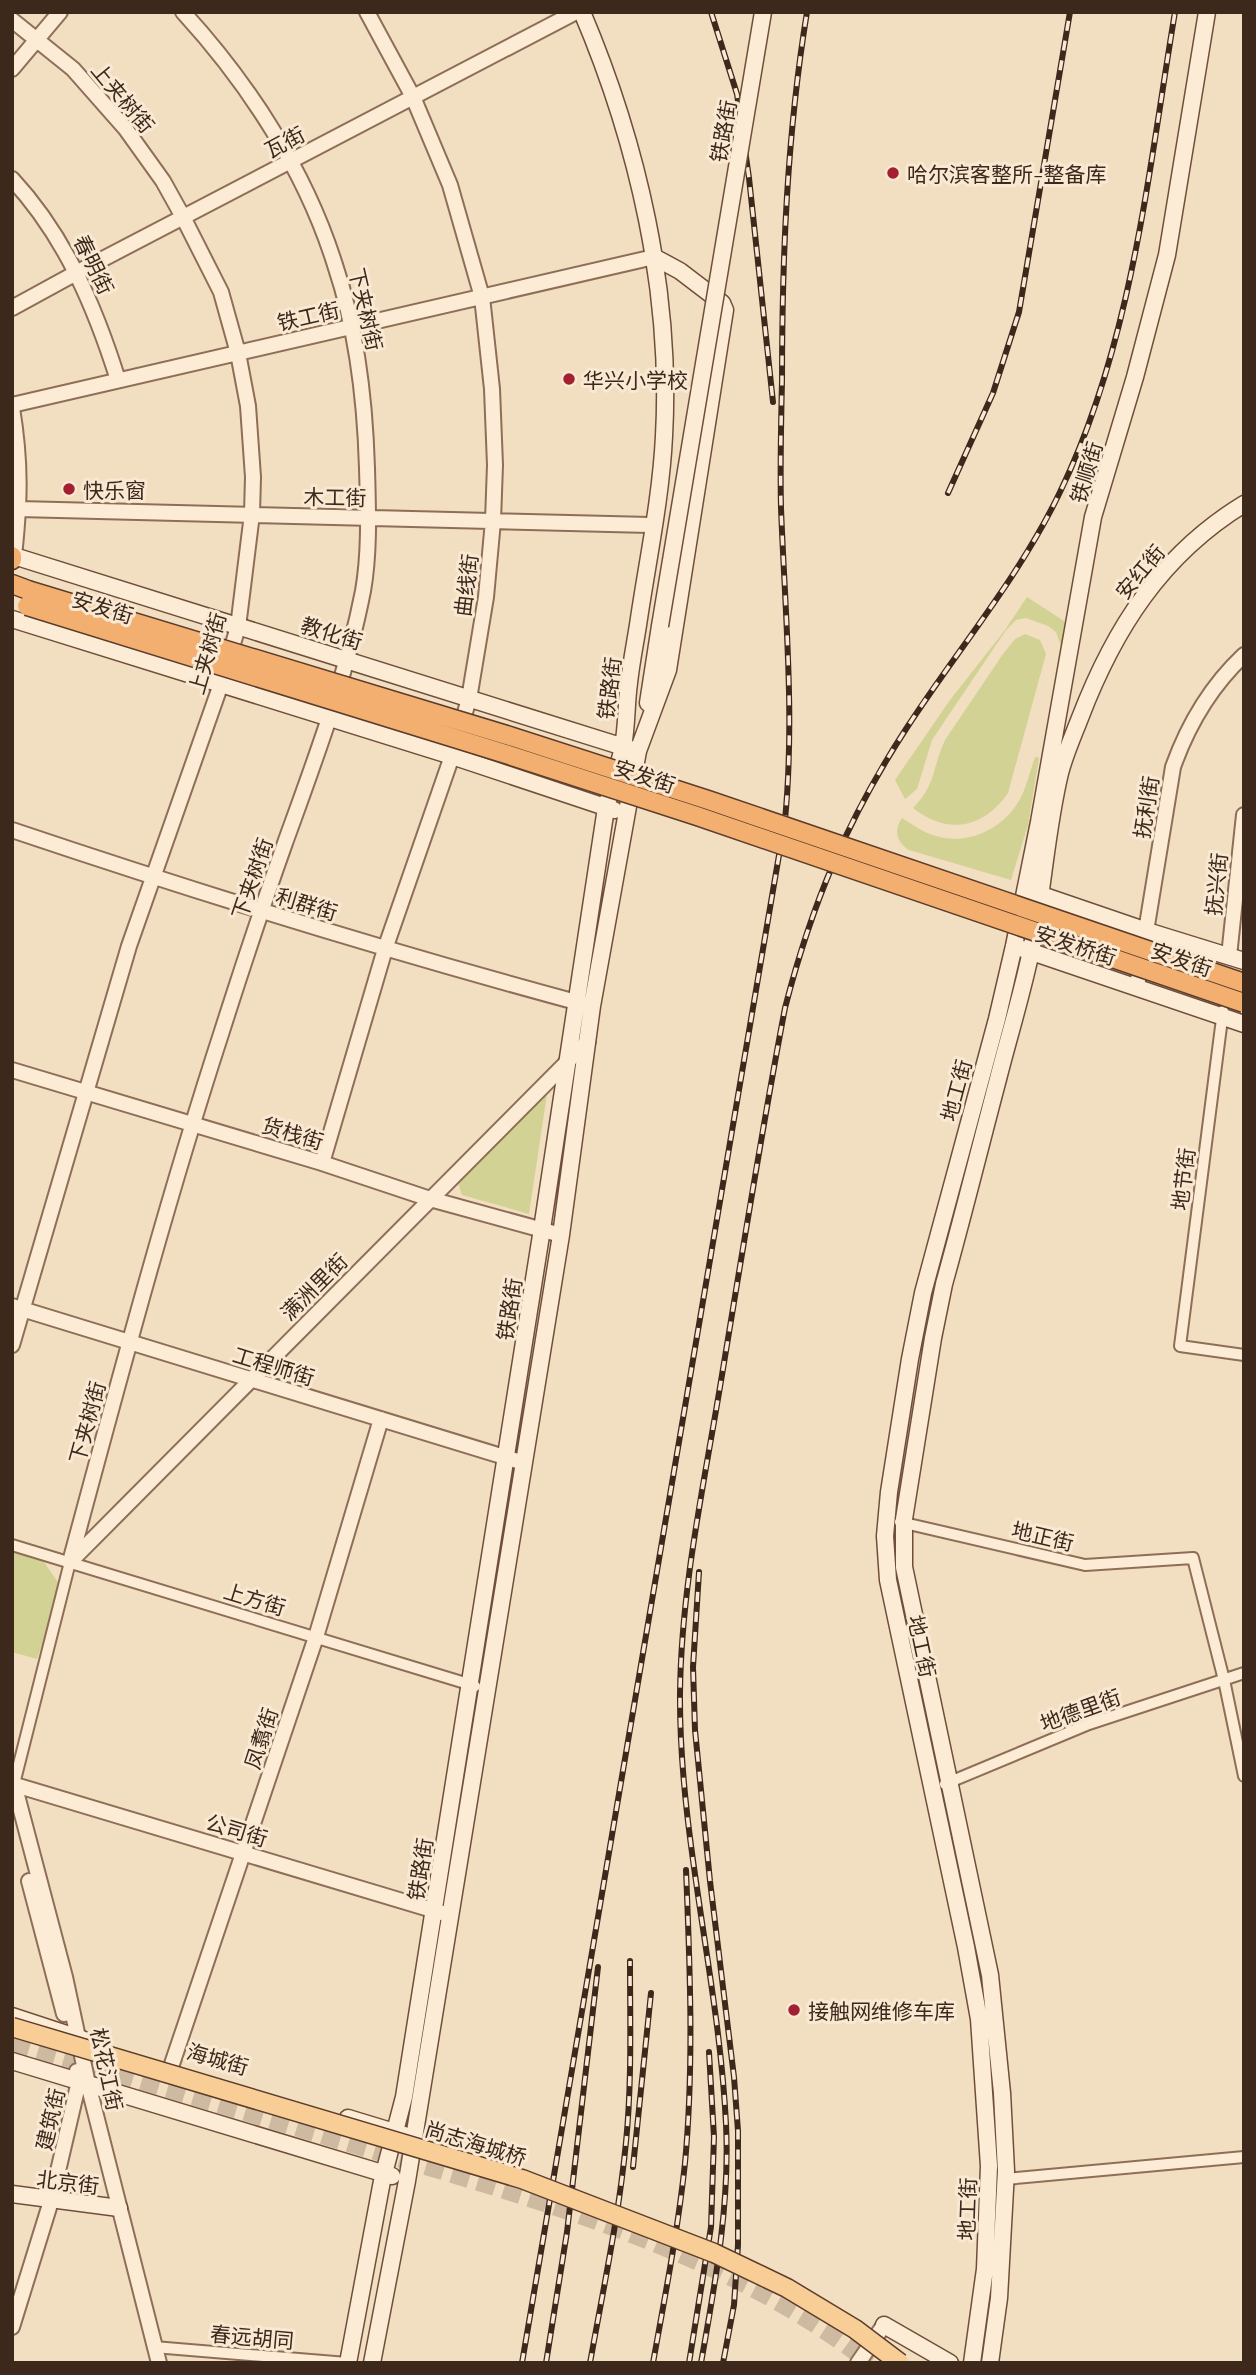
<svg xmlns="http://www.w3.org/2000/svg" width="1256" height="2375" viewBox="0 0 1256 2375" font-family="'Playfair Display','Noto Sans SC',serif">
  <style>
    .green { fill: #d2d294 }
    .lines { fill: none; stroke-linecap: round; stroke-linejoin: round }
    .primary-tunnel { stroke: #cebaa0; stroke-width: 18; stroke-dasharray: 18 9; stroke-linecap: butt }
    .minor-casing { stroke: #8e6e57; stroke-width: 14 }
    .tertiary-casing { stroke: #8e6e57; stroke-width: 18 }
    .secondary-casing { stroke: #704f3a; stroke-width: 19 }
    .trunk-casing { stroke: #5c3c2b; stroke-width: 21 }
    .minor { stroke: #fcecd6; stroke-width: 10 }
    .tertiary { stroke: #fcecd6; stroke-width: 14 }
    .secondary { stroke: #fcecd6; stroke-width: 16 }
    .trunk { stroke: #f2af70; stroke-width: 18 }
    .rail-casing { stroke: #3d281c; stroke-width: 6 }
    .rail { stroke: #f9e9d2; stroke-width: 3.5; stroke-dasharray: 10; stroke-linecap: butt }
    .secondary-bridge-casing { stroke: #704f3a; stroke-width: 19; stroke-linecap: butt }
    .primary-bridge-casing { stroke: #5c3c2b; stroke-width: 21; stroke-linecap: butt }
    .trunk-bridge-casing { stroke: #5c3c2b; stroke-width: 21; stroke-linecap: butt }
    .secondary-bridge { stroke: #fcecd6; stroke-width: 16 }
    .primary-bridge { stroke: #f9ce96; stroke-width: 18 }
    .trunk-bridge { stroke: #f2af70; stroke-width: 18 }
    .poi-dot { fill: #a42031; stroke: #f9e9d2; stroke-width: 2.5 }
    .labels { text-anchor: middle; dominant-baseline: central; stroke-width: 6; stroke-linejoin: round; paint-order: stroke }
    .street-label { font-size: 21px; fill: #3d281c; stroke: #f9e9d2 }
    .poi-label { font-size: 21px; fill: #3d281c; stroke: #f9e9d2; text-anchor: start }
  </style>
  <rect width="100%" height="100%" fill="#f2dec1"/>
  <path class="green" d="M1027 597 1067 623 1061 646 1056 632 1048 626 1026 618 1016 620 1006 630 932 740 917 789 905 799 895 780 950 700 1005 630Z
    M1025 634 1040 640 1046 654 1008 793C983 829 947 835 913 808 936 785 932 768 945 740L1003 654 1015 639Z
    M1035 757 1039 758 1028 825 1011 880 909 850C897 842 893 831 902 818 913 825 924 833 936 836 969 846 1004 828 1020 799 1027 786 1030 771 1035 757Z
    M548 1087 529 1214 462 1195 456 1177Z
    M12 1549 32 1555 44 1562 59 1584V1596L37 1659 12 1652Z"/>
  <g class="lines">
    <path class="primary-tunnel" d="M12 2043C136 2079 259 2116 382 2153 547 2202 733 2255 870 2363"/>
    <g class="minor-casing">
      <path id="minor" d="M1223 1011 1180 1346 1244 1355
        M900 1522 1085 1565 1193 1558 1224 1680 1244 1776
        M12 1545 475 1686
        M14 1784 70 1562
        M945 1784 1089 1724 1244 1673
        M1006 2179 1244 2157
        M154 2347 347 2363"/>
    </g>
    <g class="tertiary-casing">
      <path id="tertiary" d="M12 20 73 69 125 128 163 181 183 217 221 292 238 353 248 406 253 477 252 514 238 627 221 684 129 946 12 1345
        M12 69 60 12
        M12 179C65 236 95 307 118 380
        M12 308 76 273 576 12
        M12 405 654 257
        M12 408C21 462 20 502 14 556
        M19 509 650 525
        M12 830C202 894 394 953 587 1005
        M1229 956 1244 815
        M1137 986 1173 767C1188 725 1211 686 1244 655
        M12 1070 322 1163 430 1199 561 1235
        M322 1163 385 949 452 756 469 699 486 597 493 521 495 465 492 389 482 297 450 185 413 97 367 12
        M12 1306 524 1463
        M71 1561 588 1041
        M70 1562C118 1384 165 1206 222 1031 242 968 263 905 285 843 315 760 346 678 363 591 370 551 368 508 367 468 365 399 357 330 335 265 306 172 249 84 183 12
        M12 1784 449 1915
        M14 1784 65 1977 88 2084 159 2363
        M29 1881 64 2014
        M171 2067 316 1637 381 1419
        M12 2327 51 2201 79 2081 77 2071
        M858 2363 884 2325"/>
    </g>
    <g class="secondary-casing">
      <path id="secondary" d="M14 556 630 749
        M12 619 452 756 614 810
        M648 703 660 626
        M1033 892 1147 931 1244 961
        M1023 949 1244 1024
        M12 2016 82 2039
        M12 2061 392 2176
        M348 2118 404 2135
        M12 2194 119 2208
        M884 2325 950 2363
        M348 2363 382 2181 404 2097 542 1229 606 808C611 788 619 767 623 746 627 726 626 704 629 683 631 664 635 644 638 625 647 563 661 499 664 436 672 292 638 144 582 12
        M372 2363 407 2181 487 1690 561 1235 592 1006 638 751 668 670 725 310 722 303 680 271 654 257
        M972 2363 985 2269 989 2166 979 2019 966 1947 888 1580 885 1536 889 1492 910 1359 923 1293 997 1019 1014 946 1039 822 1093 517 1135 377 1167 255 1207 12
        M990 2363 999 2298 1006 2171 1002 2093 990 1975 904 1567V1519L933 1338 944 1284C963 1216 980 1147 998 1079 1009 1036 1022 994 1031 951 1043 892 1046 831 1060 773 1065 754 1073 736 1080 718 1114 629 1161 555 1244 504"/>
    </g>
    <g class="trunk-casing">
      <path id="trunk" d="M12 556V560
        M12 584 28 590"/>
    </g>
    <use href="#minor" class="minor"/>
    <use href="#tertiary" class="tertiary"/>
    <use href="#secondary" class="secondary"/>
    <use href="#trunk" class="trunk"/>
    <g class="rail-casing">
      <path id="rail" d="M711 12 737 94 749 178 773 402
        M948 493 993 393 1019 312 1070 12
        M699 1572 693 1667 695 1730 710 1881 734 2077 738 2131V2245L734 2305 723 2363
        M633 2167 651 1993
        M522 2363 785 820C795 716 785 612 781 508 780 466 781 423 782 381 782 257 787 134 807 12
        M546 2363 567 2232 598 1967
        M590 2363C603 2290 619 2216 626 2142 632 2082 630 2021 630 1961
        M653 2363C665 2296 678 2230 685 2163 694 2066 690 1967 686 1870
        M689 2363 711 2227 714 2137 709 2052
        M701 2363C715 2284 730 2205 726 2124 719 1980 679 1838 680 1694 681 1590 703 1489 720 1387 741 1261 761 1134 785 1008 812 903 847 820 906 729 957 650 1019 578 1060 492 1132 343 1148 174 1175 12"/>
    </g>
    <use href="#rail" class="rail"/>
    <g class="secondary-bridge-casing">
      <path id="secondary-bridge" d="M660 626 763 12"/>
    </g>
    <g class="primary-bridge-casing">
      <path id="primary-bridge" d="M12 2027 522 2179 714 2253 787 2288 855 2329 900 2363"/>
    </g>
    <g class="trunk-bridge-casing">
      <path id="trunk-bridge" d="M28 590 513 737 708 800 1244 983
        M27 606 509 755 697 816 1244 1003"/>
    </g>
    <use href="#secondary-bridge" class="secondary-bridge"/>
    <use href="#primary-bridge" class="primary-bridge"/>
    <use href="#trunk-bridge" class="trunk-bridge"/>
  </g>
  <g class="poi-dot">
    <circle cx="893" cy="173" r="7"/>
    <circle cx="569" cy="379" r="7"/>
    <circle cx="69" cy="489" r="7"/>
    <circle cx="794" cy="2010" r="7"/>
  </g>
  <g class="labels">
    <g class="street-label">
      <text transform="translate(124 97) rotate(50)">上夹树街</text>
      <text transform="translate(722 131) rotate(-80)">铁路街</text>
      <text transform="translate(284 141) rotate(-28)">瓦街</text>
      <text transform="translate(95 264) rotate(64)">春明街</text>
      <text transform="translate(367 309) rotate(77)">下夹树街</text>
      <text transform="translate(308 315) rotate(-13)">铁工街</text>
      <text transform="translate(1085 472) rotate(-73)">铁顺街</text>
      <text transform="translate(335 496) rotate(1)">木工街</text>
      <text transform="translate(1139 571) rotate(-50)">安红街</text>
      <text transform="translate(465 585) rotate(-83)">曲线街</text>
      <text transform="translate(103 606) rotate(17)">安发街</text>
      <text transform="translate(332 632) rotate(17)">教化街</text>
      <text transform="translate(206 653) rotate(-74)">上夹树街</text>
      <text transform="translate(608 688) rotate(-83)">铁路街</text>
      <text transform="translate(645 775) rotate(18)">安发街</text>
      <text transform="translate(1145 807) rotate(-81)">抚利街</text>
      <text transform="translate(251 878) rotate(-71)">下夹树街</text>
      <text transform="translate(1215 884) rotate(-84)">抚兴街</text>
      <text transform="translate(307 903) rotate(17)">利群街</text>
      <text transform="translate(1076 944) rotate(18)">安发桥街</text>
      <text transform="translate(1182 958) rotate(19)">安发街</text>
      <text transform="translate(955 1090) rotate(-75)">地工街</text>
      <text transform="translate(293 1132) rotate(17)">货栈街</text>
      <text transform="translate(1182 1179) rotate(-83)">地节街</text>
      <text transform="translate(313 1286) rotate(-45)">满洲里街</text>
      <text transform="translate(508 1309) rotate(-81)">铁路街</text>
      <text transform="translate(274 1365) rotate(17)">工程师街</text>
      <text transform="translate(86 1422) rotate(-75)">下夹树街</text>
      <text transform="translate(1043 1535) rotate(13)">地正街</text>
      <text transform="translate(255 1598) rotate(17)">上方街</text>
      <text transform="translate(923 1646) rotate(78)">地工街</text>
      <text transform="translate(1080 1709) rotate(-20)">地德里街</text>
      <text transform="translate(260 1738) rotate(-72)">凤翥街</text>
      <text transform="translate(237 1829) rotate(17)">公司街</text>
      <text transform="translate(419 1869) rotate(-81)">铁路街</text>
      <text transform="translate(218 2058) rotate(16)">海城街</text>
      <text transform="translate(108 2069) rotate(78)">松花江街</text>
      <text transform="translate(49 2119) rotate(-77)">建筑街</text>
      <text transform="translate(476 2142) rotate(17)">尚志海城桥</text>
      <text transform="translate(68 2181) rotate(7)">北京街</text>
      <text transform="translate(966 2209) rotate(-88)">地工街</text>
      <text transform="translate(252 2336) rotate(5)">春远胡同</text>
    </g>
    <g class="poi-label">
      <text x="907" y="173">哈尔滨客整所-整备库</text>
      <text x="583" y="379">华兴小学校</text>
      <text x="83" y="489">快乐窗</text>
      <text x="808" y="2010">接触网维修车库</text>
    </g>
  </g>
  <rect width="1256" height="2375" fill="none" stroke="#3d281c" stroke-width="28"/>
</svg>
